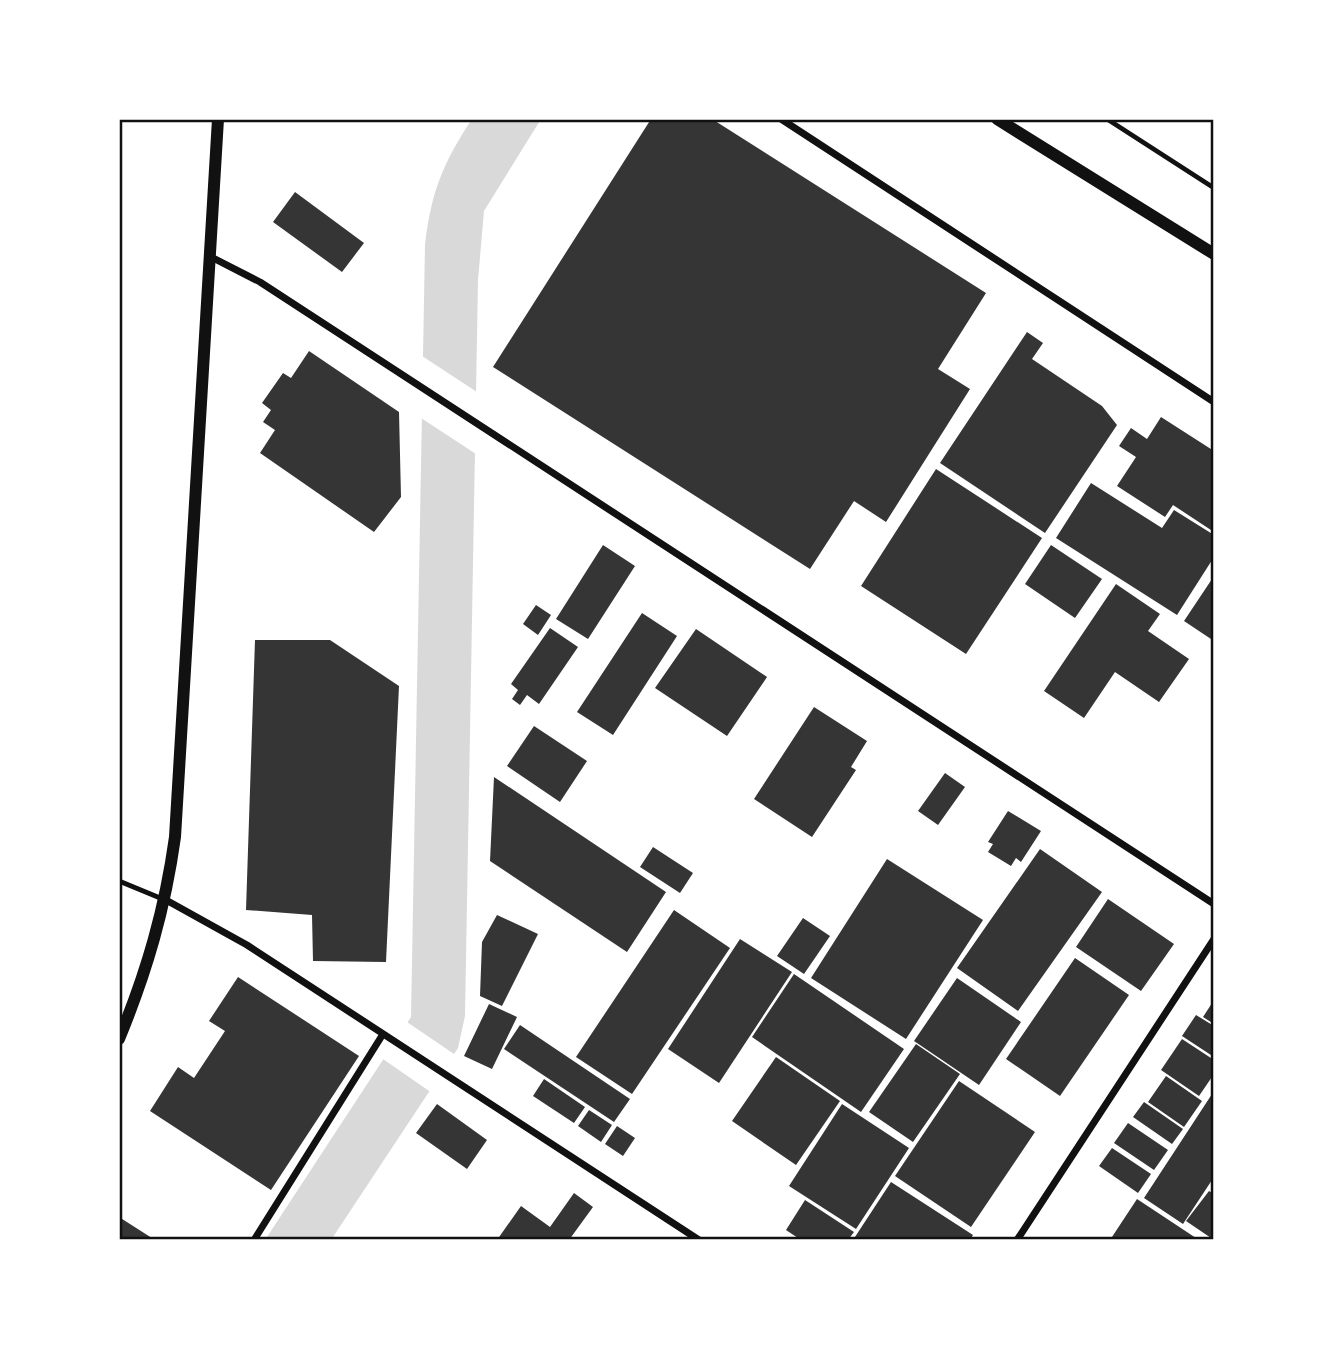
<svg xmlns="http://www.w3.org/2000/svg" width="1333" height="1359" viewBox="0 0 1333 1359" font-family="Montserrat,sans-serif">
  <style>
    .water { fill: #d9d9d9 }
    .pier { fill: #fff }
    .building { fill: #353535 }
    .lines { fill: none; stroke-linecap: round; stroke-linejoin: round }
    .path { stroke: #111; stroke-width: 4.5 }
    .service { stroke: #111; stroke-width: 5 }
    .minor { stroke: #111; stroke-width: 7 }
    .tertiary { stroke: #111; stroke-width: 12 }
    .neatline { fill: none; stroke: #111; stroke-width: 2.5 }
  </style>
  <rect width="100%" height="100%" fill="#fff"/>
  <path class="water" d="M472 119H541L484 211 478 280 465 1016 458 1048 331 1240H265L411 1017 425 245C431 192 443 163 472 119Z"/>
  <path class="pier" d="M419 354 480 394 479 456 418 416Z
    M404 1020 457 1056 432 1093 380 1057Z"/>
  <path class="building" d="M651 119H712L986 293 938 369 970 389 886 522 854 501 810 569 493 367Z
    M295 192 364 243 342 272 273 222Z
    M1027 332 1043 343 1032 359 1102 406 1117 425 1045 533 940 463Z
    M309 351 399 412 401 497 374 532 260 453 275 430 263 422 271 410 262 403 283 373 291 378Z
    M1161 417 1214 451V532L1173 505 1165 517 1117 486 1136 457 1119 446 1131 428 1147 439Z
    M936 469 1042 538 966 654 861 586Z
    M1091 483 1162 528 1174 510 1214 535V557L1177 615 1056 538Z
    M603 545 635 566 588 639 556 619Z
    M1051 545 1102 579 1075 618 1025 584Z
    M1214 576V641L1184 621Z
    M1116 584 1160 614 1148 631 1189 659 1159 702 1115 672 1084 718 1044 691Z
    M536 605 551 615 538 635 523 624Z
    M642 613 677 636 613 735 577 712Z
    M550 628 578 647 539 704 527 695 520 705 512 699 518 690 511 684Z
    M696 629 767 677 727 736 655 688Z
    M255 640H330L399 686 386 962 313 961 312 915 246 910Z
    M814 707 867 741 851 767 856 770 812 837 754 799Z
    M534 726 587 761 560 802 507 766Z
    M945 773 965 787 938 825 918 811Z
    M494 777 666 892 627 952 490 861Z
    M1008 811 1041 831 1021 862 1016 858 1011 866 988 852 993 844 988 842Z
    M653 847 693 873 680 893 640 867Z
    M1040 849 1102 892 1018 1011 957 968Z
    M887 859 983 920 906 1039 811 978Z
    M1108 899 1174 944 1141 991 1076 947Z
    M674 910 730 948 632 1094 576 1057Z
    M497 915 538 934 502 1006 480 996 482 942Z
    M803 918 830 936 804 974 777 956Z
    M740 939 792 972 719 1083 668 1049Z
    M1075 958 1129 995 1060 1096 1006 1059Z
    M794 974 904 1049 861 1112 752 1037Z
    M238 977 359 1056 271 1190 150 1111 178 1067 194 1078 225 1031 209 1021Z
    M957 978 1021 1022 979 1085 914 1041Z
    M1214 1000V1024L1203 1017Z
    M489 1004 517 1017 492 1069 464 1056Z
    M1196 1015 1214 1026V1057L1182 1036Z
    M520 1025 630 1099 614 1122 504 1049Z
    M1182 1039 1214 1060V1074L1199 1096 1161 1070Z
    M916 1044 960 1074 913 1142 869 1112Z
    M776 1057 840 1101 796 1165 732 1121Z
    M1166 1076 1202 1101 1184 1127 1148 1102Z
    M544 1079 585 1107 574 1123 533 1096Z
    M959 1081 1035 1132 971 1227 895 1176Z
    M1214 1091V1177L1183 1224 1144 1198Z
    M1144 1102 1183 1129 1172 1144 1133 1117Z
    M437 1104 487 1140 467 1169 416 1133Z
    M842 1104 909 1148 856 1229 789 1186Z
    M589 1110 612 1125 601 1142 578 1126Z
    M1128 1123 1168 1150 1154 1170 1114 1143Z
    M617 1126 635 1138 623 1156 605 1144Z
    M1112 1148 1151 1174 1138 1193 1099 1166Z
    M891 1182 973 1235 970 1240H853Z
    M1209 1191 1214 1194V1240L1186 1221Z
    M574 1193 593 1207 569 1240H497L521 1206 550 1227Z
    M1137 1199 1199 1240H1110Z
    M805 1200 854 1232 848 1240H801L786 1230Z
    M119 1217 155 1240H119Z"/>
  <g class="lines">
    <path class="path" d="M1107 119 1214 188"/>
    <path class="service" d="M119 881 165 900"/>
    <path class="minor" d="M781 119 1214 402
      M211 257 260 282 1214 904
      M166 900 247 945 699 1240
      M254 1240 383 1034
      M1017 1240 1214 939"/>
    <path class="tertiary" d="M997 119 1214 254
      M119 1039C147 971 165 909 175 837L218 119"/>
  </g>
  <rect width="1333" height="1359" fill="none" stroke="#ffffff" stroke-width="242"/>
  <rect x="121" y="121" width="1091" height="1117" class="neatline"/>
</svg>
